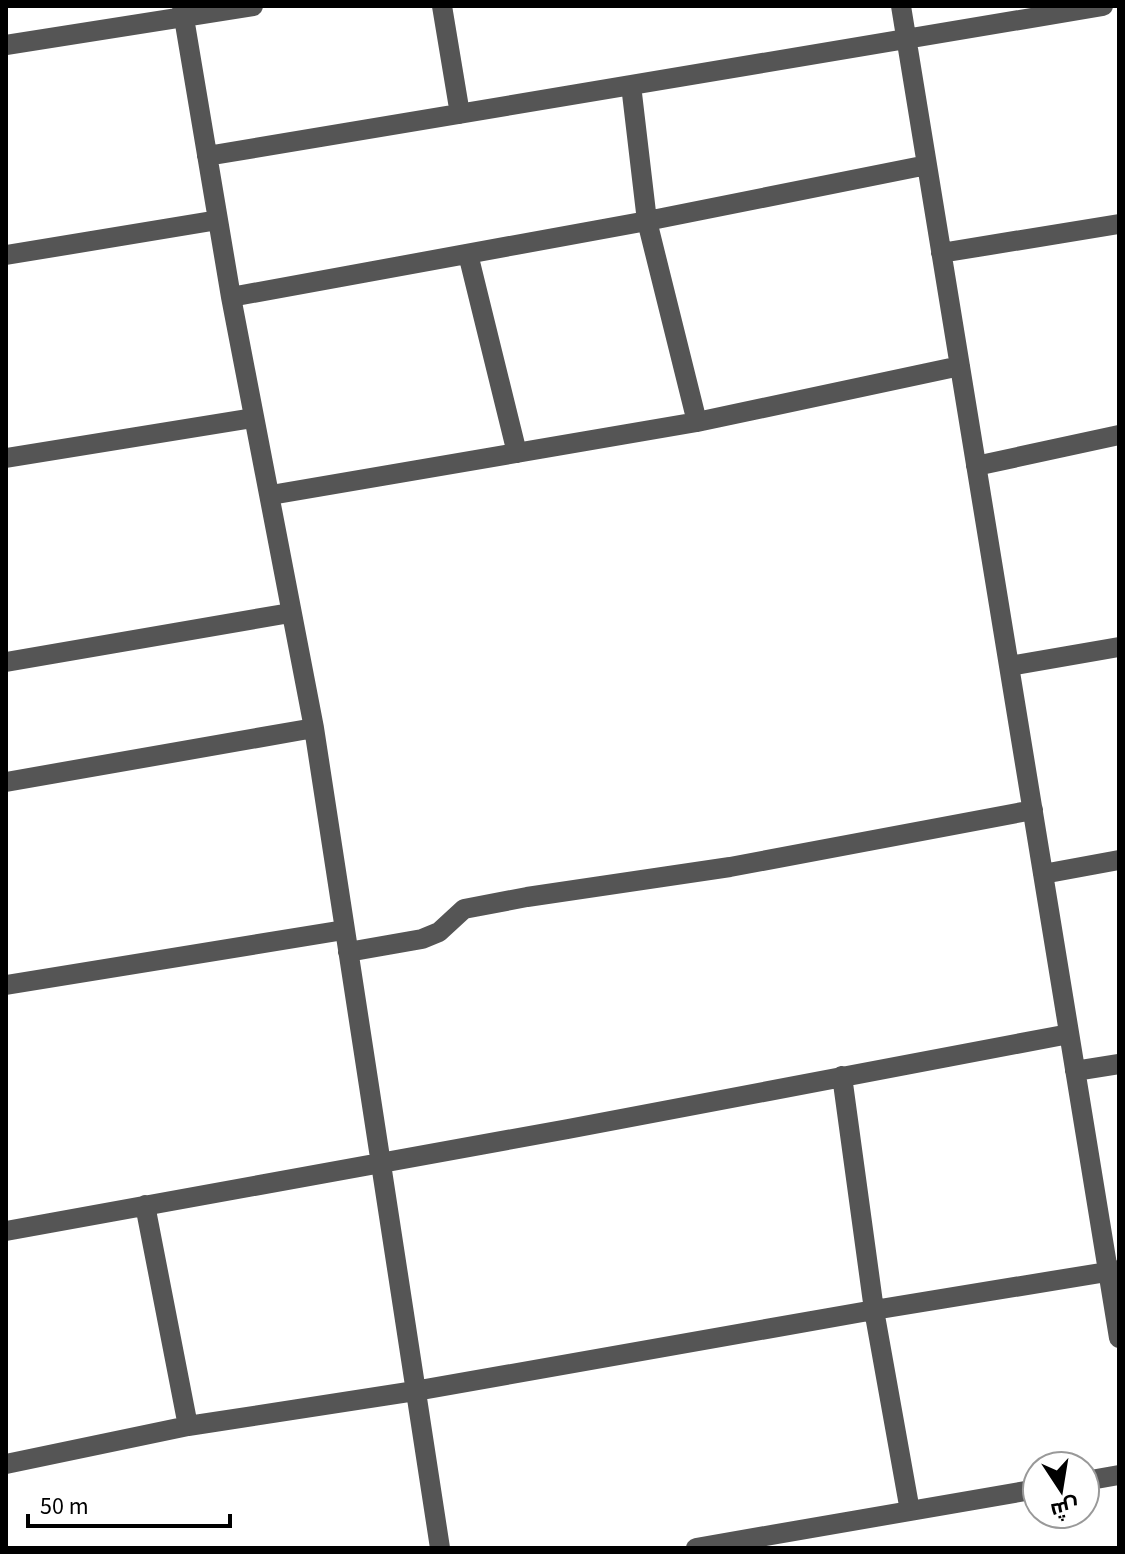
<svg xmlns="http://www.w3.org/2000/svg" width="1125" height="1554" viewBox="0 0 1125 1554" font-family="'Source Sans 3',Cairo,sans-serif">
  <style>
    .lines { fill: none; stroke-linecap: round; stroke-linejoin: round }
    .minor { stroke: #555; stroke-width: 20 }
  </style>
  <rect width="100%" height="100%" fill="#fff"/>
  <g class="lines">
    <path class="minor" d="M182 6 231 297 314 728 440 1548
      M442 6 460 114
      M901 6 1119 1338
      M6 45 253 6
      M631 85 647 221 697 422
      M207 156 1103 6
      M941 253 1119 224
      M468 254 517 453
      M6 255 218 220
      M231 297 647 221 927 165
      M6 458 253 418
      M976 466 1119 435
      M271 495 697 422 960 366
      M6 662 290 613
      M1009 666 1119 647
      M6 782 314 728
      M1043 874 1119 860
      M348 952 422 939 439 932 464 909 527 897 730 867 1033 810
      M6 985 344 930
      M1075 1071 1119 1064
      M842 1076 874 1310 910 1511
      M145 1205 188 1426
      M6 1231 568 1129 1069 1034
      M6 1464 188 1426 415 1391 874 1310 1119 1270
      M1085 1481 1119 1475
      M696 1548 1037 1489"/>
  </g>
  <rect width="1125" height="1554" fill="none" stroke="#000000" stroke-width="16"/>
  <g transform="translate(1061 1490) rotate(168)"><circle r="38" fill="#ffffff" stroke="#999999" stroke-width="2"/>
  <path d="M0-6L14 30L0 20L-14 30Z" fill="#000000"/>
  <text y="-12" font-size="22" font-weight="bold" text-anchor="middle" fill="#000000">ش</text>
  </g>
  <path d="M28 1514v12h202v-12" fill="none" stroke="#000000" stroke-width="4"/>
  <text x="40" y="1514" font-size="24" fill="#000000" stroke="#ffffff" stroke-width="6" paint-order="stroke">50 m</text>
</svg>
